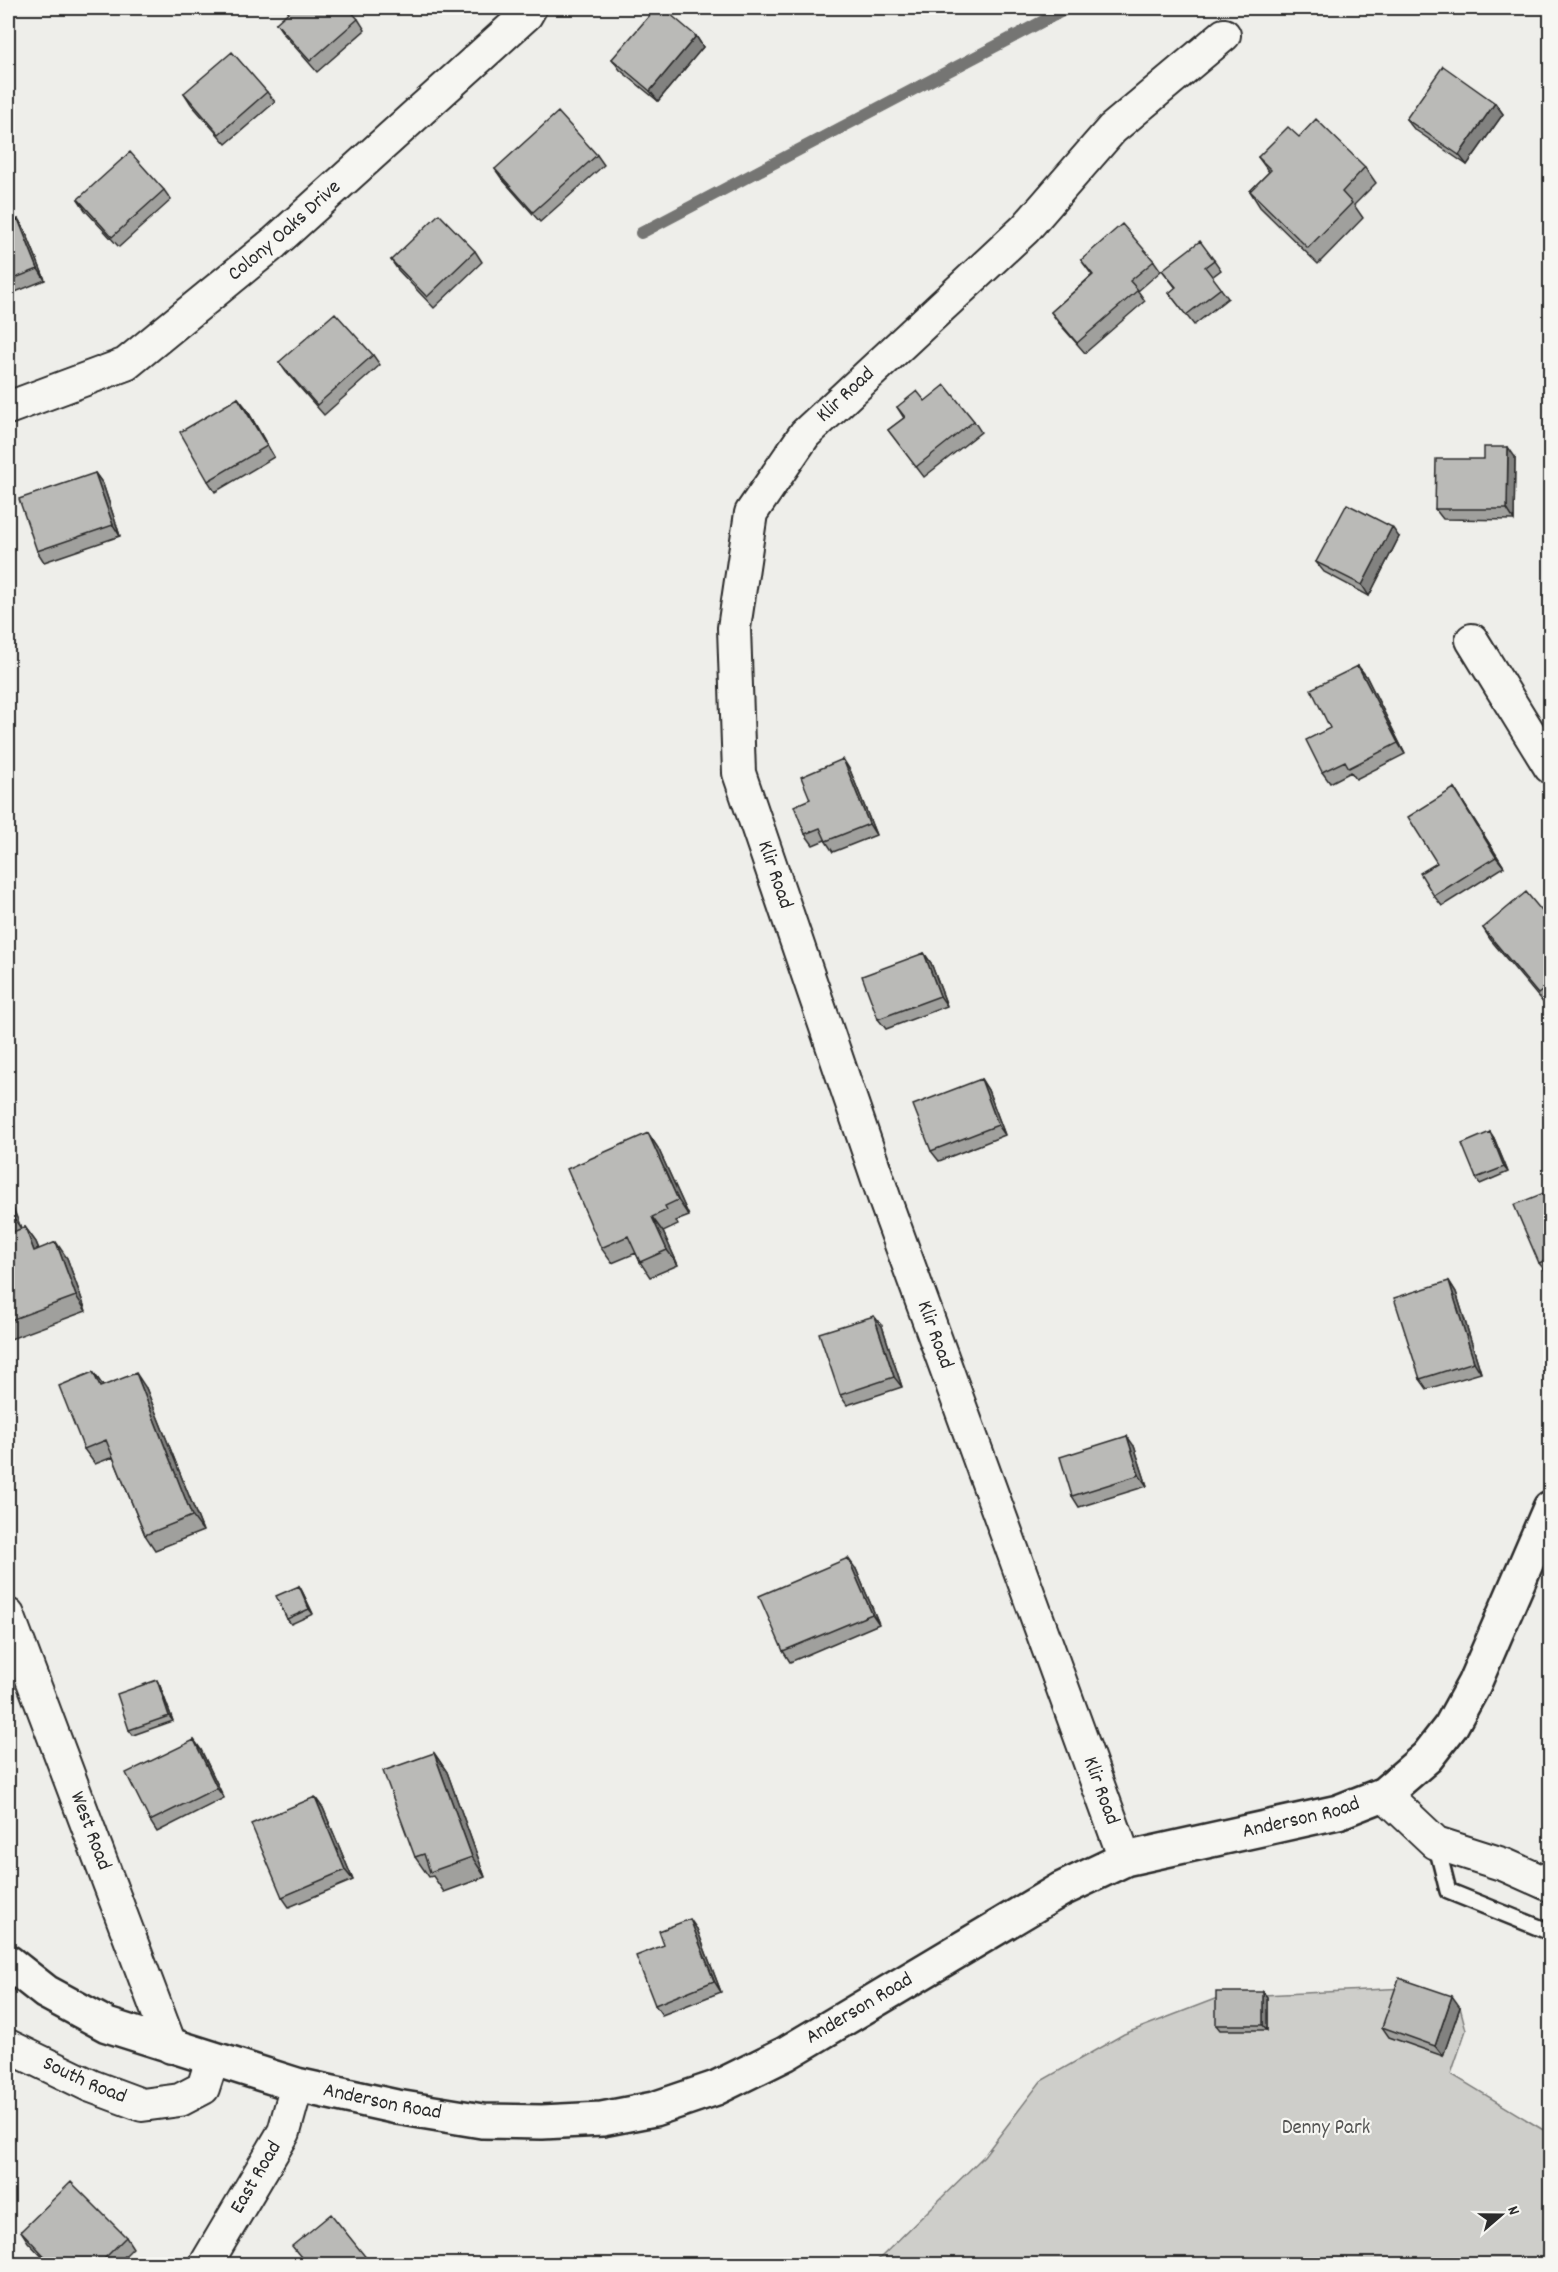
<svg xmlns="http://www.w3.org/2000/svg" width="1558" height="2272" viewBox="0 0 1558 2272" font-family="Dekko,sans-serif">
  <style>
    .green { fill: #cececa; stroke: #7c7c7a; stroke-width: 1.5 }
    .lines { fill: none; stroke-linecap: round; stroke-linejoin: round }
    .stream { stroke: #757573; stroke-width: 12 }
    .lane-casing { stroke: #2b2b2b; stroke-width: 20 }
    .street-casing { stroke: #2b2b2b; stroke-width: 36 }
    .secondary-casing { stroke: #2b2b2b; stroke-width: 38 }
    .lane { stroke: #f6f6f2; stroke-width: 15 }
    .street { stroke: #f6f6f2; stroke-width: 32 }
    .secondary { stroke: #f6f6f2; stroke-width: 33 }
    .wall { fill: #a0a09d; stroke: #2b2b2b; stroke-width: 1.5 }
    .shaded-wall { fill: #828280; stroke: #2b2b2b; stroke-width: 1.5 }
    .building { fill: #babab7; stroke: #2b2b2b; stroke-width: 1.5 }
    .labels { text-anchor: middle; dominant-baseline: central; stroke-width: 4.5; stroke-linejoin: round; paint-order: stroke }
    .street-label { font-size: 21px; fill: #2b2b2b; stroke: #f6f6f2 }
    .park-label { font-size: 21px; fill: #545453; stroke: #f6f6f2 }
  </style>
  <rect width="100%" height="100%" fill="#eeeeea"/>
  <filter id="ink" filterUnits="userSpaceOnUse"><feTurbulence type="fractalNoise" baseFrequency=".0167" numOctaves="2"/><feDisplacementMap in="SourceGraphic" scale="12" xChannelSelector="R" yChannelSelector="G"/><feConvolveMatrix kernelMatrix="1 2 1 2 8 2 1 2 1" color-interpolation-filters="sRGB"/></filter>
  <g filter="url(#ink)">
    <path class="green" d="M1406 1988 1460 2007 1466 2030 1451 2074 1550 2134V2264H874L984 2156 1041 2081 1124 2034 1220 1997Z"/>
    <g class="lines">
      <path class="stream" d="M641 233 1068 8"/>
      <g class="lane-casing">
        <path id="lane" d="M1436 1843 1448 1891 1550 1932"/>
      </g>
      <g class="street-casing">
        <g id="street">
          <path id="s1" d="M8 408 126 364 274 243 526 15 530 8"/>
          <path d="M1472 640 1550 767"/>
          <path id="s2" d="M8 1615 171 2047"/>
          <path d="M1384 1794 1436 1843 1505 1865 1550 1885"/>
          <path id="s3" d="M1125 1859 886 1203 739 773 734 628 751 513 805 434 1025 229 1112 129 1224 35"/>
          <path id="s4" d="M8 2046 91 2086 142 2105 180 2100 203 2088 212 2060"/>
          <path id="s5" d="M206 2264 284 2132 297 2085"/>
        </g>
      </g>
      <g class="secondary-casing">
        <g id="secondary">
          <path id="s6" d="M8 1962 46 1992 107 2025 297 2085 397 2107 482 2121 542 2122 602 2119 654 2109 716 2088 785 2054 1060 1890 1125 1859 1338 1812 1384 1794 1427 1757 1451 1726 1474 1684 1550 1508"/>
        </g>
      </g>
      <use href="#lane" class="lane"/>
      <use href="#street" class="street"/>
      <use href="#secondary" class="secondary"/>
    </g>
    <path class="wall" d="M358 19 365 30 317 72 283 33 276 23Z
      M696 36 703 47 658 101 620 70 612 59Z
      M267 92 275 102 226 144 191 104 184 93Z
      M1495 103 1503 114 1467 165 1414 129 1406 119Z
      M1299 137 1365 167 1376 183 1354 205 1363 218 1318 264 1260 207 1250 191 1269 172 1258 157Z
      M597 155 604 165 540 222 502 179 495 169Z
      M164 190 171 200 119 247 85 210 78 199Z
      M18 219 25 230 45 280 8 295V224Z
      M475 251 482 262 434 308 398 270 391 260Z
      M1081 260 1154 261 1161 271 1138 291 1145 301 1085 353 1058 322 1051 312 1092 275Z
      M1214 260 1221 270 1212 277 1228 298 1194 325 1169 293 1176 288 1162 270Z
      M373 355 380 365 324 415 286 372 279 362Z
      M238 398 246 408 274 457 215 492 208 481Z
      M925 401 974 421 981 432 924 477 888 430 904 418 897 407Z
      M1515 457 1514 520 1443 519 1435 509Z
      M95 473 103 484 120 536 44 562 37 551Z
      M1399 537 1369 596 1324 572 1316 562Z
      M1358 666 1366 676 1405 754 1356 779 1351 772 1330 783 1322 772 1330 728Z
      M850 770 876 835 833 852 825 840 813 845 805 834 810 799Z
      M1454 788 1504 867 1442 906 1434 896 1437 863Z
      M1551 922V1000L1545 1005 1490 939 1483 928Z
      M924 953 931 963 947 1006 886 1029 878 1019Z
      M981 1079 988 1090 1005 1135 939 1161 931 1151Z
      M1490 1132 1494 1138 1508 1172 1480 1184 1476 1178Z
      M648 1133 658 1148 689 1216 676 1221 678 1225 663 1232 678 1265 650 1277 640 1262 636 1253 612 1263 601 1248Z
      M1551 1190V1271L1547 1273 1539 1263Z
      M8 1196 21 1229 25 1227 36 1242 39 1249 67 1258 86 1311 8 1340Z
      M1449 1281 1456 1292 1481 1373 1427 1389 1420 1379Z
      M882 1326 902 1387 847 1405 840 1395Z
      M93 1372 103 1386 146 1388 203 1531 155 1550 145 1535 113 1457 95 1464 84 1449Z
      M1134 1446 1147 1486 1079 1507 1072 1496Z
      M856 1569 879 1624 790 1662 783 1651Z
      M299 1586 302 1591 313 1614 291 1624 287 1619Z
      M160 1686 173 1721 133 1735 129 1730Z
      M194 1740 201 1750 224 1798 157 1832 150 1821Z
      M434 1753 447 1772 485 1877 444 1892 433 1876 429 1877 415 1857Z
      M323 1808 353 1880 289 1907 282 1897Z
      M697 1929 721 1992 662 2015 655 2005 664 1945Z
      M1263 1992 1267 1997V2030H1220L1216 2025Z
      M1460 2007 1443 2056 1389 2037 1382 2027Z
      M21 2231 126 2237 133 2248 116 2265H50L28 2242Z"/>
    <path class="shaded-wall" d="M696 36 703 47 658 101 650 91Z
      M1495 103 1503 114 1467 165 1459 155Z
      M18 219 25 230 45 280 38 269Z
      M238 398 246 408 274 457 267 446Z
      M1508 447 1515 457 1514 520 1507 509Z
      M95 473 103 484 120 536 113 525Z
      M1392 527 1399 537 1369 596 1362 585Z
      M1358 666 1366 676 1405 754 1398 743Z
      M843 759 850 770 876 835 869 824Z
      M1454 788 1461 799 1504 867 1496 857Z
      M924 953 931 963 947 1006 940 996Z
      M981 1079 988 1090 1005 1135 998 1125Z
      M1490 1132 1494 1138 1508 1172 1504 1167Z
      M648 1133 658 1148 689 1216 678 1200Z
      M8 1196 22 1230 15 1220 8 1203Z
      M652 1217 663 1232 678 1265 667 1250Z
      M25 1227 36 1242 45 1266 34 1251Z
      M56 1242 67 1258 86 1311 76 1296Z
      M1449 1281 1456 1292 1481 1373 1474 1362Z
      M874 1316 882 1326 902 1387 894 1377Z
      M93 1372 104 1387H100Z
      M136 1373 146 1388 203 1531 192 1516Z
      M1127 1436 1134 1446 1147 1486 1139 1475Z
      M848 1558 856 1569 879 1624 872 1614Z
      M299 1586 302 1591 313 1614 309 1609Z
      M157 1680 160 1686 173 1721 169 1716Z
      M194 1740 201 1750 224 1798 217 1788Z
      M434 1753 447 1772 485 1877 472 1857Z
      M315 1797 323 1808 353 1880 345 1870Z
      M690 1919 697 1929 721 1992 714 1981Z
      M1263 1992 1267 1997V2030L1263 2025Z
      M1452 1996 1460 2007 1443 2056 1435 2046Z"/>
    <path class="building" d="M293 8H348L358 19 310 61 276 23Z
      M656 8H663L696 36 650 91 612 59Z
      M232 52 267 92 219 134 184 93Z
      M1443 66 1495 103 1459 155 1406 119Z
      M558 112 597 155 533 212 495 169Z
      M1316 119 1365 167 1342 192 1352 203 1308 248 1250 191 1271 170 1258 157 1288 127 1299 137Z
      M130 152 164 190 112 237 78 199Z
      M439 214 475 251 427 297 391 260Z
      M18 219 38 269 8 281V224Z
      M1122 224 1154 261 1130 281 1138 290 1077 343 1051 312 1093 275 1081 260Z
      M1200 241 1214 260 1205 267 1221 288 1186 315 1169 293 1176 287 1162 270Z
      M335 313 373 355 317 405 279 362Z
      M945 385 974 421 916 467 888 430 905 417 897 407 917 391 925 401Z
      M238 398 267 446 208 481 180 432Z
      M1484 447H1508L1507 509H1435L1436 459H1484Z
      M95 473 113 525 37 551 19 499Z
      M1347 504 1392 527 1362 585 1316 562Z
      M1358 666 1398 743 1349 768 1345 761 1322 772 1306 740 1330 728 1311 689Z
      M843 759 869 824 826 841 820 828 805 834 794 806 810 799 801 777Z
      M1454 788 1496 857 1434 896 1420 873 1437 863 1408 817Z
      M1526 892 1551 922V984L1538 994 1483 928Z
      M924 953 940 996 878 1019 862 976Z
      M981 1079 998 1125 931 1151 913 1105Z
      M1490 1132 1504 1167 1476 1178 1462 1144Z
      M648 1133 678 1200 665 1206 667 1210 652 1217 667 1250 640 1262 628 1236 601 1248 567 1169Z
      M1551 1190V1258L1539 1263 1514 1205Z
      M8 1203 15 1220 8 1223Z
      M25 1227 34 1251 56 1242 76 1296 8 1321V1234Z
      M1449 1281 1474 1362 1420 1379 1394 1298Z
      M874 1316 894 1377 840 1395 819 1333Z
      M93 1372 100 1387 136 1373 192 1516 145 1535 106 1440 84 1449 59 1386Z
      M1127 1436 1139 1475 1072 1496 1060 1457Z
      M848 1558 872 1614 783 1651 759 1596Z
      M299 1586 309 1609 287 1619 276 1596Z
      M157 1680 169 1716 129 1730 117 1694Z
      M194 1740 217 1788 150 1821 126 1773Z
      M434 1753 472 1857 430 1872 424 1854 415 1857 383 1771Z
      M315 1797 345 1870 282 1897 251 1824Z
      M690 1919 714 1981 655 2005 636 1956 664 1945 659 1931Z
      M1399 1978 1452 1996 1435 2046 1382 2027Z
      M1216 1992H1263V2025H1216Z
      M71 2182 126 2237 98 2265H53L21 2231Z
      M331 2214 372 2265H303L305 2262 292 2246Z"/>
  </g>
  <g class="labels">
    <g class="street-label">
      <text stroke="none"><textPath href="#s1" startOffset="333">Colony Oaks Drive</textPath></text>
      <text stroke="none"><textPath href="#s3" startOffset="1566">Klir Road</textPath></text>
      <text transform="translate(774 875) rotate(71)">Klir Road</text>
      <text transform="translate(934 1335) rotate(70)">Klir Road</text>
      <text transform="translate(1100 1791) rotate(70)">Klir Road</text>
      <text stroke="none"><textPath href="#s6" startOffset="1394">Anderson Road</textPath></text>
      <text stroke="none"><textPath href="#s2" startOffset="231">West Road</textPath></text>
      <text stroke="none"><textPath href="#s6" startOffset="908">Anderson Road</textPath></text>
      <text stroke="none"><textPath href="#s4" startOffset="84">South Road</textPath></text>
      <text stroke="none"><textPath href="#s6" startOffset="404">Anderson Road</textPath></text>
      <text stroke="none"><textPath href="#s5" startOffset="100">East Road</textPath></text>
    </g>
    <g class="park-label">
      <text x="1326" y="2129">Denny Park</text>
    </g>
  </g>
  <rect width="1558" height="2272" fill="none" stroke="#f6f6f2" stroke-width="30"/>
  <rect x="15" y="15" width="1528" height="2242" fill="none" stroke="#2b2b2b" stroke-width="2" filter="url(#ink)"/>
  <g transform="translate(1501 2215) rotate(70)" stroke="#f6f6f2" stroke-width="4.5" paint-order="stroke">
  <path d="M0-4.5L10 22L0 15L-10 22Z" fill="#2b2b2b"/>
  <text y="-9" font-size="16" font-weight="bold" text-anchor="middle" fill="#2b2b2b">N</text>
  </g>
</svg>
